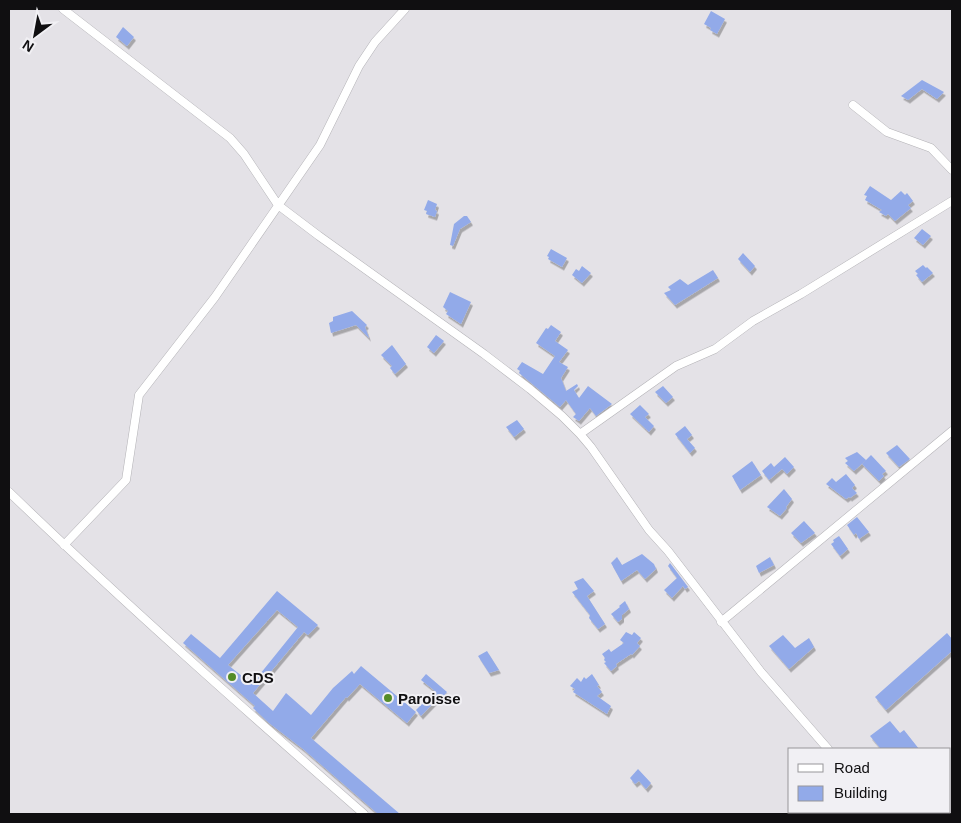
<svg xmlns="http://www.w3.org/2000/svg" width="961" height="823" viewBox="0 0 961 823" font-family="Helvetica,sans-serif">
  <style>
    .building { fill: #92aae9; fill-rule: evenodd; filter: url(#shadow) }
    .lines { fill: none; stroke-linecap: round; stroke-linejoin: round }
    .minor-casing { stroke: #b4b3b7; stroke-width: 9 }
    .minor { stroke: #fff; stroke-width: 8 }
    .poi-dot { fill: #548c28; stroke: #f1f0f4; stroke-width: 2 }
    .labels { text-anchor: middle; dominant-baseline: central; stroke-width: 4; stroke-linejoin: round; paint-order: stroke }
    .poi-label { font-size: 15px; font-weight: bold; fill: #100f11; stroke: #f1f0f4; text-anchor: start }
  </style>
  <defs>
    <filter id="shadow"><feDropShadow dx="2" dy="3.5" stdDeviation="0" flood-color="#0004"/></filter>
  </defs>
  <rect width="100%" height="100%" fill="#e4e2e7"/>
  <path class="building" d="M711 11 725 19 717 34 710 30 711 28 704 24Z
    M123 27 134 37 127 46 116 37Z
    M922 80 944 92 937 99 922 89 908 100 901 96Z
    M870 186 891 200 901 191 905 195 907 193 913 201 908 205 911 208 895 221 888 214 886 216 879 212 882 210 865 200 867 196 864 195Z
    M428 200 437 204 435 210 437 211 435 217 426 214 427 211 424 210Z
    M464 216H467L471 222 460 229 453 246 450 245 454 224Z
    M922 229 931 236 923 245 914 238Z
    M551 249 567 258 562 267 548 259 549 257 547 256Z
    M743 253 755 266 750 272 738 259Z
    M923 265 926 268 927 267 933 273 922 282 916 275 918 274 915 271Z
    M582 266 591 273 582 283 572 275 576 269 579 271Z
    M713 270 718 278 675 305 664 293 671 290 668 287 680 279 688 285Z
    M450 292 471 302 461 324 446 314 448 311 443 307Z
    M352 311 367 325 365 327 369 338 356 325 331 333 329 323 333 321V317Z
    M551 325 561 332 555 341 568 350 559 362 568 367 561 378 566 391 577 384 578 386 574 390 579 398 588 386 612 404 596 416 590 408 579 421 573 417 576 414 566 400 560 407 519 373 520 371 517 369 522 362 543 374 555 356 536 343 546 328 548 329Z
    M436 335 444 341 434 353 427 347Z
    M392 345 406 364 395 374 390 368 392 366 381 355Z
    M663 386 673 397 666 403 655 392Z
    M640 405 649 414 645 417 654 426 649 432 630 414Z
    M517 420 524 429 514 437 506 427Z
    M685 426 692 435 687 439 695 448 690 453 675 434Z
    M897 445 910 459 899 467 886 453Z
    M857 452 866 460 854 471 845 463 848 461 845 458Z
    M871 455 886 471 882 474 884 476 879 481 862 464Z
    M785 457 794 467 787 474 782 469 769 480 762 471 771 463 774 467Z
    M752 461 761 475 740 490 732 476Z
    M846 474 855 485 852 488 857 493 850 498 849 497 846 499 826 484 832 478 836 482Z
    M784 489 792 499 786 507 787 508 780 516 767 507Z
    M857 517 869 532 859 539 856 533 854 535 847 525Z
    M804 521 815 533 801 543 791 533Z
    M839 536 848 549 840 556 831 544 834 542 833 540Z
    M642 554 654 564 656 569 645 579 637 570 621 581 611 563 617 557 622 565Z
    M770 557 774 565 759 573 756 566Z
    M670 563 688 587 685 589 683 586 672 598 664 590 677 578 668 566Z
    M583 578 594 591 587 596 605 624 598 629 589 618 590 615 572 592 578 589 574 582Z
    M277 591 318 625 308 635 304 632 253 693 273 711 286 693 311 715 333 688 352 671 354 674 361 666 416 712 407 723 360 684 347 698 346 697 311 738 400 814H378L303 749 269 723 253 708 255 706 183 643 191 634 220 658ZM277 610 298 627 252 684 228 665Z
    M625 601 629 609 622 615V619L618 622 611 614 620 607 619 606Z
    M626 632 632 635 634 632 641 638 637 643 640 646 632 655 631 654 616 664 617 666 611 671 604 663 606 662 604 660 605 658 602 654 609 649 611 652 624 643 620 640Z
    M947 633 952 639V651L886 710 875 697Z
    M783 635 795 648 809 638 814 647 789 669 769 646Z
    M487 651 499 670 489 673 478 656Z
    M426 674 447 692 443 697 441 695 421 716 416 710 435 691 421 680Z
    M592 674 599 685 597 686 602 692 597 696 611 706 607 714 573 692 575 689 570 686 577 678 581 682 584 677 586 679Z
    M890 721 900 733 904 730 919 749H881L870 736Z
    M638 769 651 783 646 789 639 781 635 784 630 778Z"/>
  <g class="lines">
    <g class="minor-casing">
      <path id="minor" d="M63 9 230 138 244 154 278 205 319 236 484 354 530 389 562 416 580 434 591 447 649 530 668 551 761 672 828 749
        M853 105 887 132 931 148 952 170
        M580 434 676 366 715 349 753 321 801 294 952 201
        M9 492C124 603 244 709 364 814
        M64 545 126 480 139 395 215 297 320 145 359 66 375 42 405 9
        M721 622 952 431
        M879 812 881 814"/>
    </g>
    <use href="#minor" class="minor"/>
  </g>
  <g class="poi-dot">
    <circle cx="232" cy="677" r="5"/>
    <circle cx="388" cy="698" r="5"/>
  </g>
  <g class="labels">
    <g class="poi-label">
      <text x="242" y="677">CDS</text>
      <text x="398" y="698">Paroisse</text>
    </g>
  </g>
  <rect width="961" height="823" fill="none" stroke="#100f11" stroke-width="20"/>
  <rect x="788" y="748" width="162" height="65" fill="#f1f0f4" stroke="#979699"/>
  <rect x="798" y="764" width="25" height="8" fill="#ffffff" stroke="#979699"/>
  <text x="834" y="773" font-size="15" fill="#100f11">Road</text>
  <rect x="798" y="786" width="25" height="15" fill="#92aae9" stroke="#979699"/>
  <text x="834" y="798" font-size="15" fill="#100f11">Building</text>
  <g transform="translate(35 35) rotate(212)" stroke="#f1f0f4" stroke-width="4" paint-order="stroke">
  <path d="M0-4L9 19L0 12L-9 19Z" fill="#100f11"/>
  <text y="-8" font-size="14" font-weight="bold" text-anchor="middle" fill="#100f11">N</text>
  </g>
</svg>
